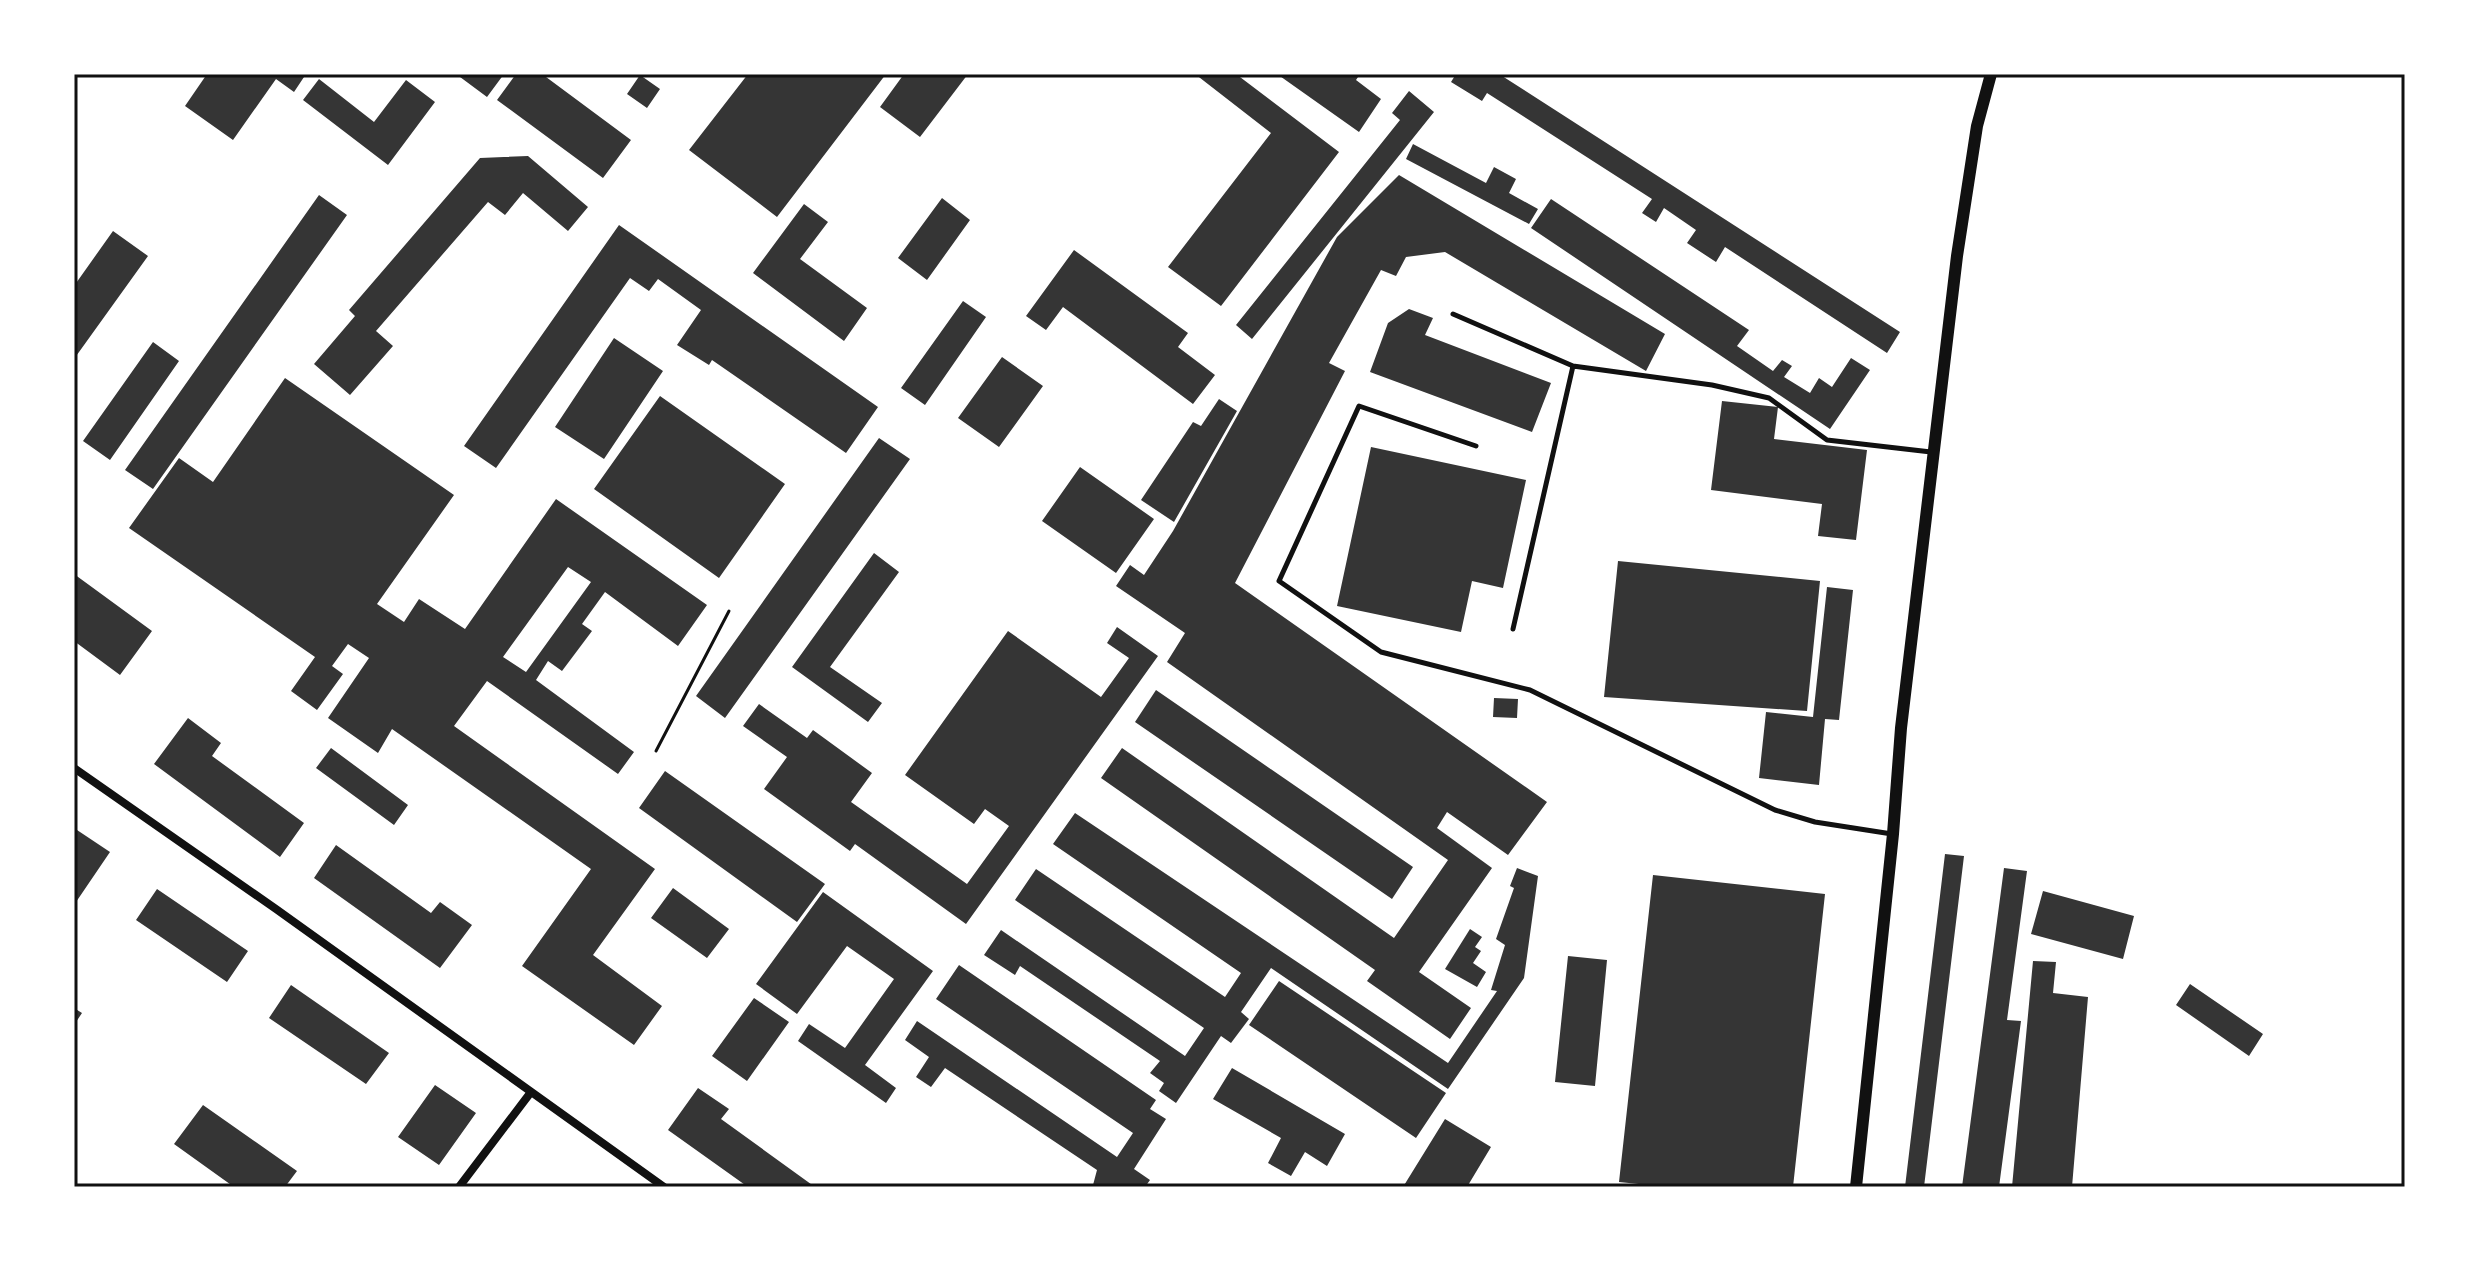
<svg xmlns="http://www.w3.org/2000/svg" width="2479" height="1261" viewBox="0 0 2479 1261" font-family="Georgia,serif">
  <style>
    .building { fill: #353535; fill-rule: evenodd }
    .lines { fill: none; stroke-linecap: round; stroke-linejoin: round }
    .path { stroke: #111; stroke-width: 3 }
    .service { stroke: #111; stroke-width: 5 }
    .minor { stroke: #111; stroke-width: 8 }
    .tertiary { stroke: #111; stroke-width: 12 }
    .neatline { fill: none; stroke: #111; stroke-width: 3 }
  </style>
  <rect width="100%" height="100%" fill="#fff"/>
  <path class="building" d="M207 74H306L294 92 276 79 233 140 185 106Z
    M456 74H504L487 97Z
    M516 74H542L631 140 603 178 497 100Z
    M748 74H886L777 217 689 150Z
    M904 74H968L920 137 880 107Z
    M1195 74H1236L1339 152 1221 306 1168 267 1271 133Z
    M1277 74H1360L1356 80 1381 99 1359 132Z
    M1456 74H1499L1900 332 1887 353 1725 247 1716 262 1687 243 1696 230 1664 208 1656 222 1642 213 1652 199 1487 93 1482 101 1451 82Z
    M640 75 660 89 647 108 627 94Z
    M319 79 374 122 406 80 435 102 388 165 303 100Z
    M1409 91 1434 112 1252 339 1236 325 1400 120 1392 113Z
    M1413 144 1486 183 1494 167 1516 179 1509 193 1538 209 1529 224 1406 159Z
    M528 156 588 207 568 231 523 193 505 215 488 202 376 331 393 346 350 395 314 364 355 316 349 310 480 158Z
    M1399 175 1665 334 1646 371 1445 252 1406 257 1396 276 1381 270 1329 363 1345 371 1235 583 1547 802 1508 855 1447 812 1437 828 1492 868 1419 972 1471 1008 1450 1039 1367 981 1375 970 1101 778 1122 748 1394 938 1448 860 1167 662 1185 633 1116 586 1130 565 1144 575 1173 531 1337 237Z
    M319 195 347 215 153 489 125 470Z
    M942 198 970 220 927 280 898 258Z
    M1551 199 1749 330 1737 346 1773 371 1782 360 1792 366 1784 377 1810 393 1819 378 1832 387 1851 358 1870 370 1830 429 1531 228Z
    M804 204 828 222 800 259 867 308 844 341 753 273Z
    M619 225 878 407 846 453 712 360 709 365 677 345 701 310 658 279 649 291 630 278 496 468 464 446Z
    M113 231 148 256 74 359V286Z
    M1074 250 1188 333 1178 347 1215 375 1193 404 1063 307 1046 330 1026 316Z
    M963 301 986 317 925 405 901 388Z
    M1409 309 1433 318 1425 335 1551 383 1532 432 1370 372 1388 323Z
    M614 338 663 371 604 459 555 427Z
    M153 342 179 361 110 460 83 441Z
    M1002 357 1043 386 999 447 958 418Z
    M285 378 454 495 377 604 404 622 419 599 465 629 556 499 707 605 678 646 605 592 582 624 592 631 562 671 548 661 536 680 634 752 618 774 487 681 454 726 655 869 593 955 662 1006 634 1045 522 966 591 869 392 729 378 753 328 718 369 658 348 644 332 666 343 674 317 710 291 691 315 657 129 528 179 458 213 482ZM568 567 591 582 526 672 503 657Z
    M660 396 785 484 719 578 594 489Z
    M1219 399 1237 411 1174 522 1141 500 1193 422 1201 426Z
    M1722 401 1778 407 1774 439 1867 450 1856 540 1818 536 1822 504 1711 490Z
    M879 438 910 459 725 718 696 696Z
    M1371 447 1526 480 1503 588 1472 581 1461 632 1337 606Z
    M1080 467 1154 519 1116 573 1042 521Z
    M874 553 899 572 830 667 882 703 868 722 792 667Z
    M1618 561 1820 581 1807 711 1604 697Z
    M74 574 152 631 120 675 74 641Z
    M1827 587 1853 590 1839 720 1825 719 1819 785 1759 778 1766 712 1813 717Z
    M1117 627 1158 656 966 924 855 844 850 851 764 789 787 757 743 726 759 704 807 738 813 730 872 773 851 802 967 884 1009 826 985 809 974 824 905 775 1008 631 1101 697 1129 658 1107 643Z
    M1156 690 1413 867 1392 899 1135 722Z
    M1494 698 1518 699 1517 718 1493 717Z
    M188 718 221 743 212 756 304 823 280 857 154 764Z
    M331 748 408 805 394 825 316 768Z
    M665 771 825 884 797 922 639 808Z
    M1075 813 1448 1063 1497 991 1491 990 1505 945 1496 939 1514 888 1510 886 1517 868 1538 876 1524 978 1448 1089 1271 968 1241 1012 1249 1019 1231 1043 1221 1036 1176 1103 1159 1091 1164 1083 1150 1073 1160 1061 1020 966 1015 975 984 955 1001 930 1185 1056 1204 1028 1015 900 1036 869 1225 997 1241 973 1053 844Z
    M74 828 110 852 74 905Z
    M336 845 431 913 440 902 472 925 440 968 314 878Z
    M1945 854 1964 856 1924 1187H1905Z
    M2004 868 2027 871 2007 1020 2021 1021 1999 1187H1962Z
    M1653 875 1825 894 1793 1187H1668L1619 1182Z
    M673 888 729 929 707 958 651 918Z
    M157 889 248 951 227 982 136 920Z
    M2043 891 2134 916 2123 959 2031 934Z
    M823 892 933 971 865 1065 896 1088 886 1103 798 1041 809 1024 845 1048 894 979 847 946 797 1014 756 984Z
    M1470 929 1482 937 1475 947 1481 951 1473 963 1486 972 1477 987 1445 969Z
    M1568 956 1607 960 1595 1086 1555 1082Z
    M2033 961 2056 962 2053 993 2088 997 2072 1187H2012Z
    M959 965 1156 1100 1150 1109 1166 1119 1134 1169 1150 1180 1145 1187H1096L1093 1185 1097 1170 945 1068 931 1087 916 1077 929 1057 905 1040 917 1021 1117 1157 1133 1133 936 999Z
    M1279 981 1446 1093 1416 1138 1249 1025Z
    M2190 984 2263 1034 2249 1056 2176 1005Z
    M291 985 389 1053 366 1084 269 1018Z
    M754 998 789 1022 747 1081 712 1056Z
    M74 1008 82 1013 74 1025Z
    M1232 1068 1345 1134 1327 1166 1305 1152 1291 1176 1268 1163 1281 1138 1213 1099Z
    M435 1085 476 1113 439 1165 398 1137Z
    M698 1088 729 1109 721 1119 815 1187H748L668 1130Z
    M203 1105 297 1171 285 1187H234L174 1144Z
    M1445 1119 1491 1147 1467 1187H1403Z"/>
  <g class="lines">
    <path class="path" d="M656 751 729 611"/>
    <path class="service" d="M1453 314 1573 366 1513 629
      M1573 366 1712 385 1769 398 1827 440 1931 452
      M1476 446 1359 406 1279 581 1381 652 1530 690 1775 810 1815 822 1892 834"/>
    <path class="minor" d="M74 768 276 909 664 1187
      M459 1187 531 1092"/>
    <path class="tertiary" d="M1856 1187 1893 834 1901 728 1957 256 1977 126 1991 74"/>
  </g>
  <rect width="2479" height="1261" fill="none" stroke="#ffffff" stroke-width="152"/>
  <rect x="76" y="76" width="2327" height="1109" class="neatline"/>
</svg>
